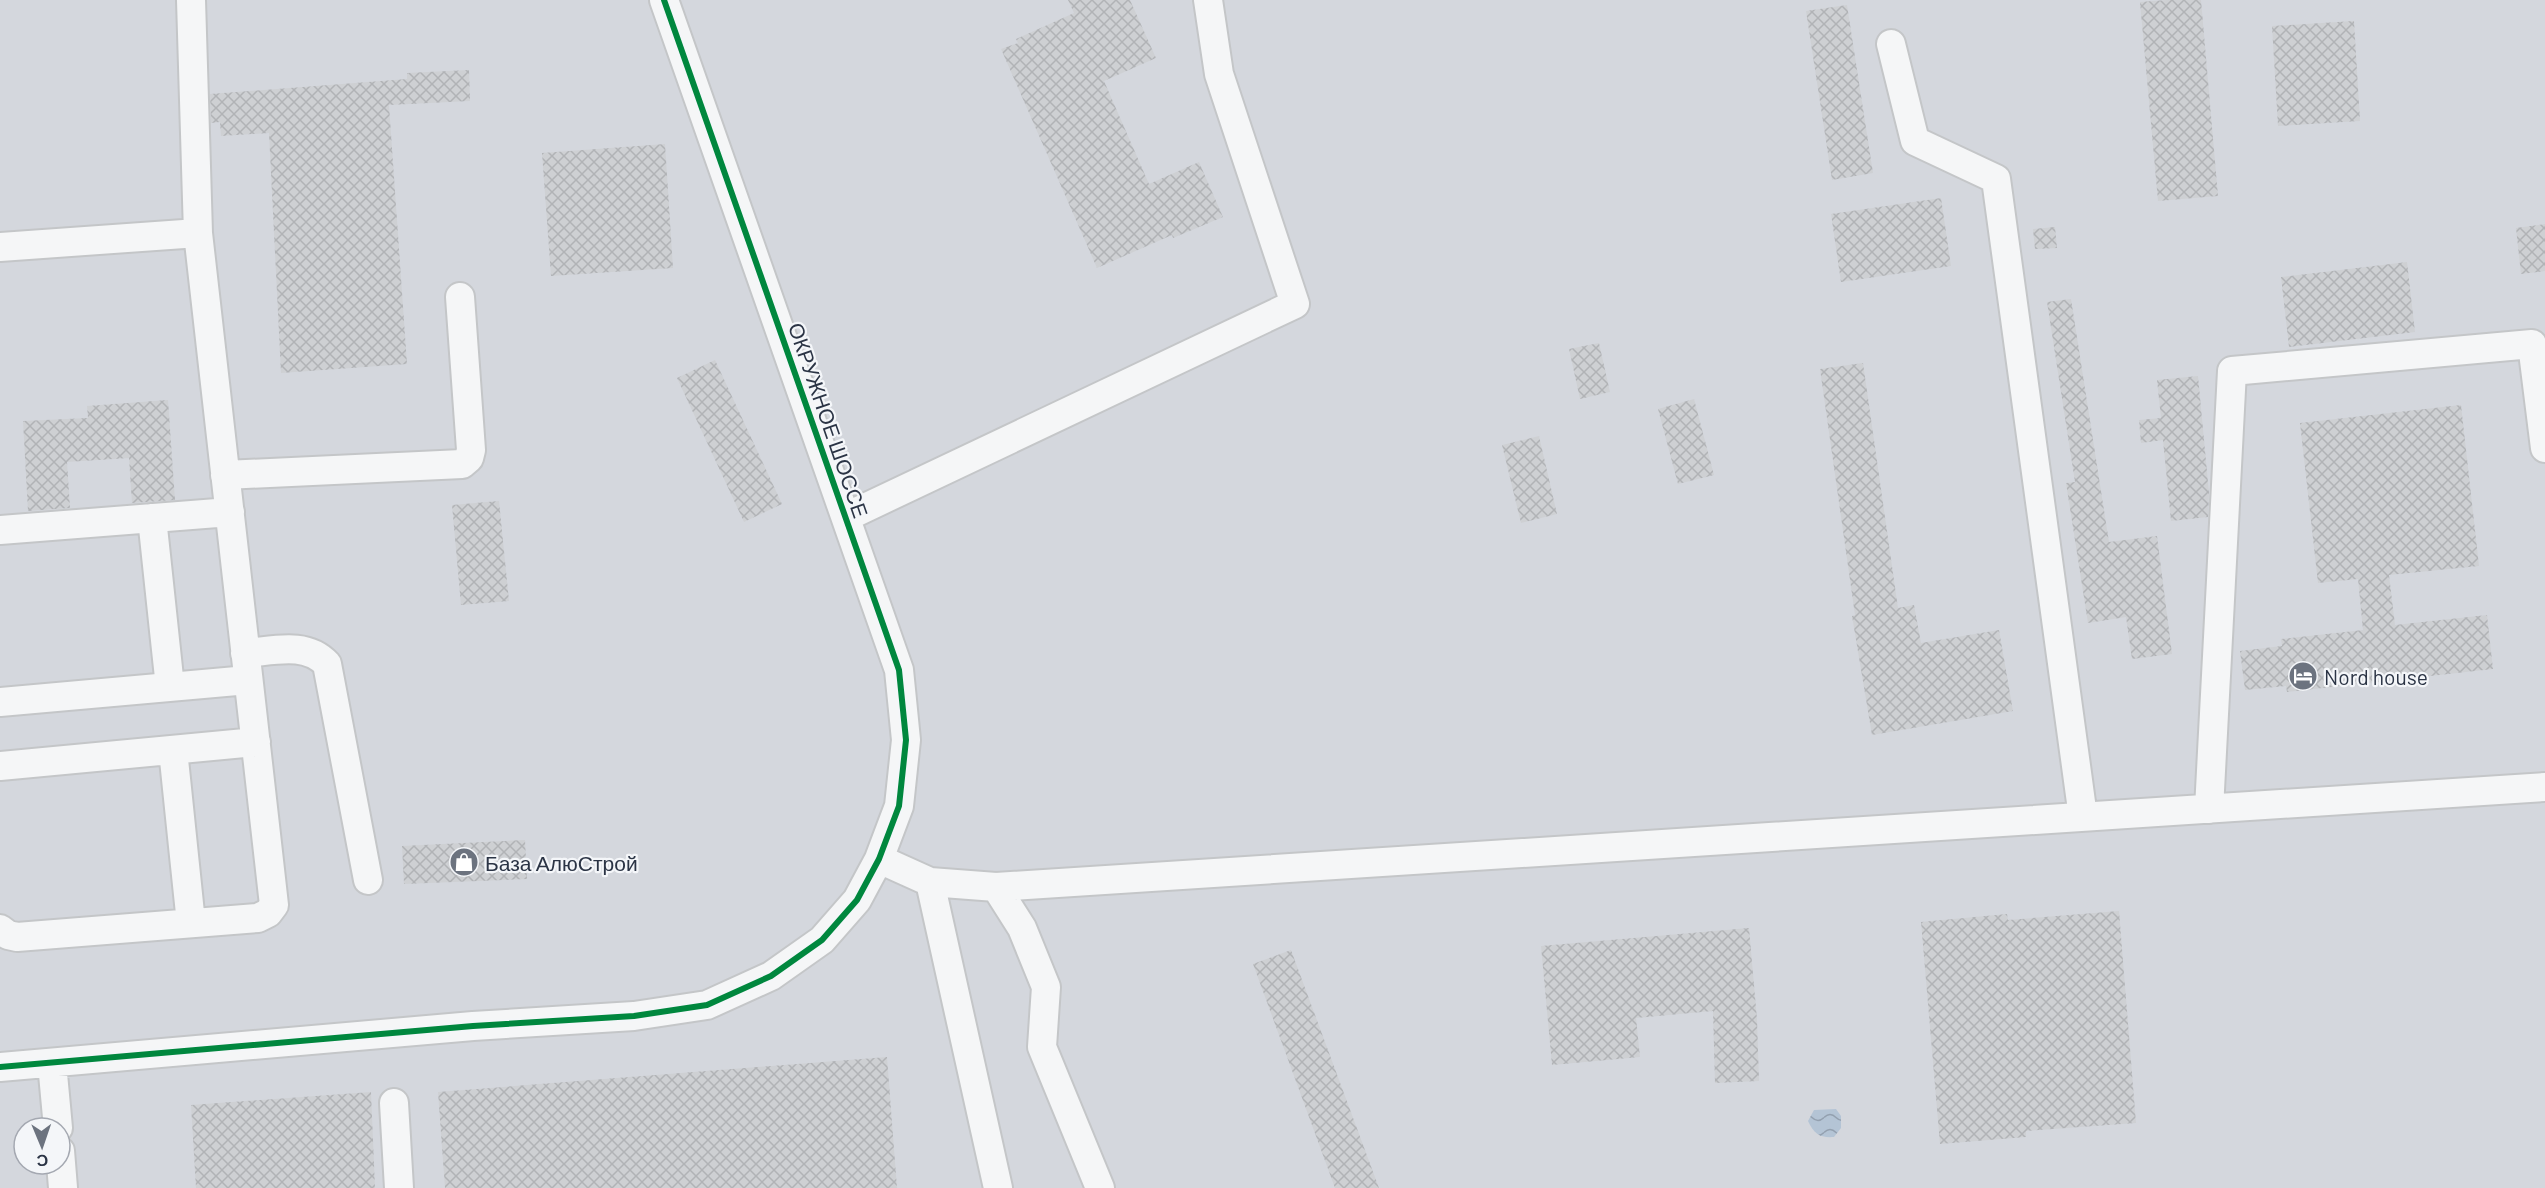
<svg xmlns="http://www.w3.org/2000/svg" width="2545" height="1188" viewBox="0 0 2545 1188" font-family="Barlow,sans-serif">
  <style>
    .built { fill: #d4d7dd; fill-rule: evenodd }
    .water { fill: url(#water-waves) }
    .building { fill: url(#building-cross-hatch) }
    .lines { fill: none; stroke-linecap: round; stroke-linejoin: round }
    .minor-casing { stroke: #c4c6c8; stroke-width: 32 }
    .minor { stroke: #f5f6f7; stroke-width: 28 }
    .cycleway-casing { stroke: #f4f6f9; stroke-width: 10 }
    .cycleway { stroke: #00873e; stroke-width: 6 }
    .labels { text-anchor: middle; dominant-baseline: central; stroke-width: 4.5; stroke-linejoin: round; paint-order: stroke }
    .street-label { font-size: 21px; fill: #2b3445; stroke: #f4f6f9 }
    .poi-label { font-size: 21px; fill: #2b3445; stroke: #f4f6f9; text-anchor: start }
  </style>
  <defs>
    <pattern id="water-waves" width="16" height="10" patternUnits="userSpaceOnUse" patternTransform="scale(1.5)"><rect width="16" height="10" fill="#b4c4d5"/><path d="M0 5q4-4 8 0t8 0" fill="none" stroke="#93a0af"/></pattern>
    <pattern id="building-cross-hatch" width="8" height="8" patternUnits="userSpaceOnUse" patternTransform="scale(1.5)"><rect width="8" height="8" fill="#ced0d3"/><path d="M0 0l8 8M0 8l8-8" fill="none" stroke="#b1b3b6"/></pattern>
  </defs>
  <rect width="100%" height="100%" fill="#e6e8ea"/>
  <path class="built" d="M0 0H2545V1188H0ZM24 1128H60V1164H24Z"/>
  <path class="water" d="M1836 1109 1841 1116V1128L1834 1137C1820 1138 1814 1134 1808 1121L1814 1110Z"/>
  <path class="building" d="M1068 0H1130L1156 58 1104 81 1149 184 1199 162 1223 217 1173 238 1172 235 1097 268 1001 49 1018 43 1016 39 1074 13Z
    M2167 0H2201L2218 196 2158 201 2140 2Z
    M1847 5 1873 173 1832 180 1806 11Z
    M2354 21 2360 121 2278 126 2272 26Z
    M469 70 470 101 389 105 407 364 281 373 269 133 221 136 220 122 211 123 210 94 407 79V73Z
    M665 144 673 268 551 276 542 153Z
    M1941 198 1951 266 1841 282 1831 214Z
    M2545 224V271L2521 274 2516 228Z
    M2055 227 2057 248 2035 249 2033 229Z
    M2407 262 2415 332 2289 347 2281 277Z
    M2071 299 2109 542 2157 536 2172 654 2132 659 2126 617 2088 623 2066 483 2075 482 2047 302Z
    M1599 343 1610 392 1580 399 1569 349Z
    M715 360 782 504 744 522 677 378Z
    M1863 363 1898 608 1914 605 1921 643 1999 630 2013 711 1872 735 1852 616 1855 615 1820 369Z
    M2198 376 2209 493 2208 517 2171 521 2163 440 2141 443 2139 420 2161 418 2157 380Z
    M1694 399 1714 475 1678 484 1658 409Z
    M168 400 175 500 132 503 129 458 67 462 70 508 28 511 23 421 88 418 87 406Z
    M2461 405 2479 566 2389 575 2395 625 2487 615 2493 669 2287 692 2286 686 2245 690 2240 651 2282 646 2281 639 2363 630 2358 579 2318 583 2300 423Z
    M1539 436 1557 514 1521 523 1502 445Z
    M499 501 509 601 461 605 452 505Z
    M525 840 527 879 404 884 402 846Z
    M2119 911 2136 1123 2026 1131V1137L1940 1144 1921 922 2007 914 2008 920Z
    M1749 928 1757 1019 1759 1081 1715 1083 1713 1011 1636 1018 1640 1057 1552 1065 1541 946Z
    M1291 950 1379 1188H1335L1253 964Z
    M887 1057 897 1188H445L438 1092Z
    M371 1092 375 1188H196L191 1105Z"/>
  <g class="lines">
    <g class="minor-casing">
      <path id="minor" d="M191 0 198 233
        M1891 44 1915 141 1996 179 2083 817
        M0 247 198 233 274 905 268 913 258 918 17 937 8 935 0 929
        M225 475 462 464 469 458 471 450 460 297
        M846 517 1295 304 1219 74 1208 0
        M152 518 170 687
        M0 530 230 512
        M245 653C273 651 306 641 327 664L368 880
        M0 702 248 680
        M173 750 191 923
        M0 766 256 742
        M2209 809 2232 371 2532 344 2545 448
        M879 859 930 882 996 887 2545 787
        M930 882 998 1188
        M996 887 1022 928 1046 987 1042 1047 1100 1188
        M52 1063 58 1128
        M0 1067 473 1026 634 1016 707 1005 771 976 822 940 857 900 879 859 899 806 906 740 899 670 664 0
        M394 1103 399 1188
        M60 1151 63 1188"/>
    </g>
    <use href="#minor" class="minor"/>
    <g class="cycleway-casing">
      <path id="cycleway" d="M0 1067 473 1026 634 1016 707 1005 771 976 822 940 857 900 879 859 899 806 906 740 899 670 664 0"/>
    </g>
    <use href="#cycleway" class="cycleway"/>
  </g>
  <defs>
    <g id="hotel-disc" transform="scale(1.5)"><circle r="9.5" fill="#6c737f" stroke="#f4f6f9"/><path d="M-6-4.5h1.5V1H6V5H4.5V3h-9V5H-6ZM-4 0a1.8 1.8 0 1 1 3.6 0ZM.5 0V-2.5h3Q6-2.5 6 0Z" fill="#fff"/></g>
    <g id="shop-disc" transform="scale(1.5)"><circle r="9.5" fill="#6c737f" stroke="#f4f6f9"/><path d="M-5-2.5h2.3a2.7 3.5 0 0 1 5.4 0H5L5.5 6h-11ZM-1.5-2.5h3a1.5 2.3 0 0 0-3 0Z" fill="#fff"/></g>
  </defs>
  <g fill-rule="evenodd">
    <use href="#hotel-disc" x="2303" y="676"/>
    <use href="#shop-disc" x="464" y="862"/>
  </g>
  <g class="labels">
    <g class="street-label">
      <text transform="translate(829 420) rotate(71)">ОКРУЖНОЕ ШОССЕ</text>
    </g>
    <g class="poi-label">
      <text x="2324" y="676">Nord house</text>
      <text x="485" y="862">База АлюСтрой</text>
    </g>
  </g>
  <g transform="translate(42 1146) rotate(178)"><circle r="28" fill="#f4f6f9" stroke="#a4a8b1" stroke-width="1.5"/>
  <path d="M0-4.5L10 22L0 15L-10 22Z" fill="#6c737f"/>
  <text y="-9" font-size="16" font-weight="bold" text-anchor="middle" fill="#2b3445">С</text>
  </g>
</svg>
